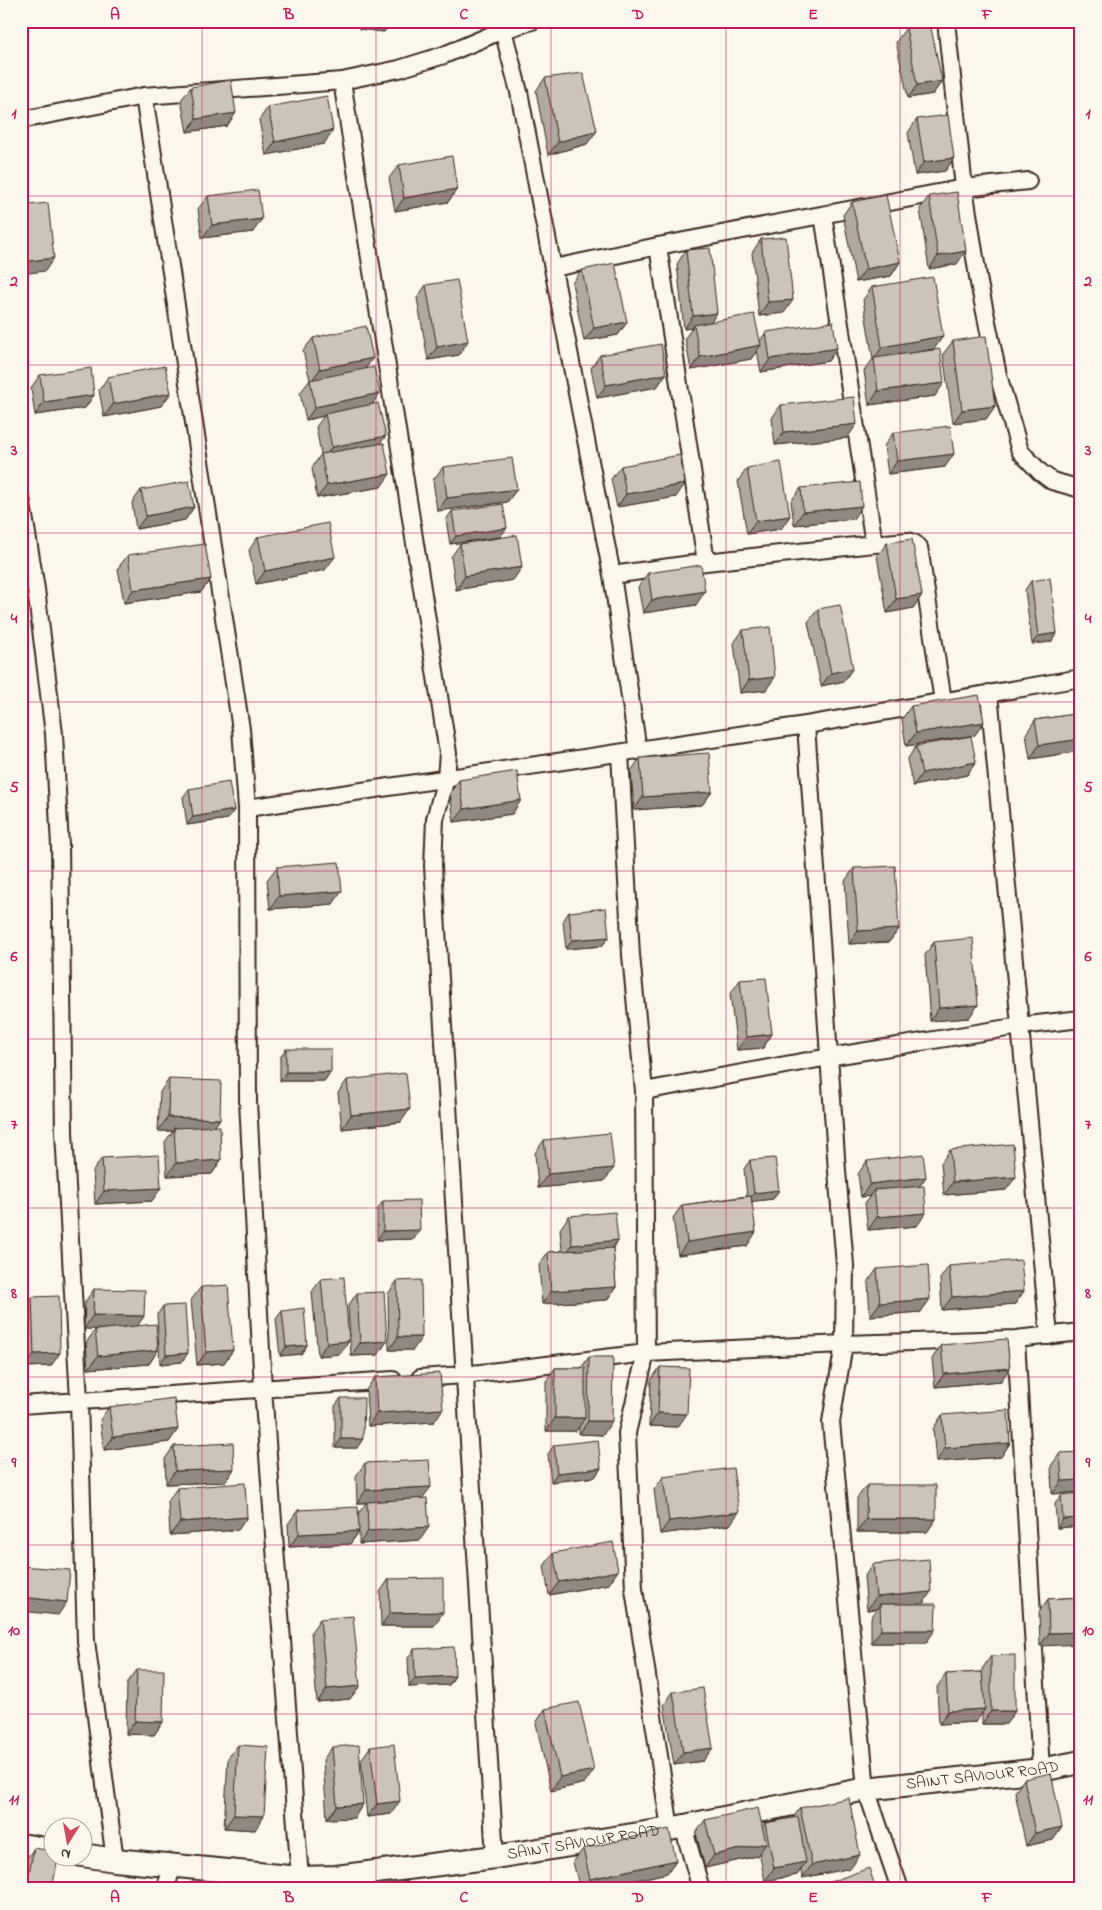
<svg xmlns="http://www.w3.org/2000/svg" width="1102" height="1910" viewBox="0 0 1102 1910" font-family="'Indie Flower',sans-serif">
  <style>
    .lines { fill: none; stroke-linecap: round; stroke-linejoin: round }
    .street-casing { stroke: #3b2a1e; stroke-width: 20 }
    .secondary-casing { stroke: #3b2a1e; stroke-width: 26 }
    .street { stroke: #fbf7ec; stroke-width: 16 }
    .secondary { stroke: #fbf7ec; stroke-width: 22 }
    .wall { fill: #afa99f; stroke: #3b2a1e }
    .shaded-wall { fill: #8f8982; stroke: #3b2a1e }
    .building { fill: #ccc4b9; stroke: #3b2a1e }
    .grid { fill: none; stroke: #c2185b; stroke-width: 1; stroke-opacity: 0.55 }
    .labels { text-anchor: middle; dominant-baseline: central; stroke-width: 4; stroke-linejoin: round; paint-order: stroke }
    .street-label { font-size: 16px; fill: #3b2a1e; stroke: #fbf7ec }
    .neatline { fill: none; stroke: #c2185b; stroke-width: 2 }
    .grid-label { font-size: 16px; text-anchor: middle; font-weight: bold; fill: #c2185b }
  </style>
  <rect width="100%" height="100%" fill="#fbf7ec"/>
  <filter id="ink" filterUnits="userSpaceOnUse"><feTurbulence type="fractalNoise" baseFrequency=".02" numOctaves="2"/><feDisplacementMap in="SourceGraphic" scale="10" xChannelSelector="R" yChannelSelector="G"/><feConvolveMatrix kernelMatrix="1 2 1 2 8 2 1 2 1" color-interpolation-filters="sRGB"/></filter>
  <g filter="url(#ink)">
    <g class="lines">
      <g class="street-casing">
        <path id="street" d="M946 21 964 188 979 283 998 375 1020 451 1040 472 1052 481 1081 489
          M503 30 519 92 612 575 638 751
          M342 81 448 753 446 778 435 819 433 866 495 1857
          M144 96 241 729 247 808 248 1101 263 1389 300 1878
          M21 120 144 96 342 81 399 69 444 55 503 30 532 21
          M823 215 874 544
          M658 246 706 562
          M554 268 658 246 964 188 1028 181
          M21 498 36 589 54 734 60 846 64 1132 79 1400 86 1641 115 1860
          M612 575 706 562 874 544 908 541 914 543 919 547 943 701
          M989 693 1049 1336
          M806 725 837 1171 845 1265 844 1344 831 1422 866 1789 900 1889
          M620 753 631 955 644 1091 646 1353 627 1433 634 1589 670 1829
          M247 808 806 725 1081 678
          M644 1091 829 1057 1020 1026 1081 1019
          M1016 1339 1041 1770
          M420 1378 464 1375 646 1353 844 1344 1016 1339 1081 1332
          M21 1405 393 1380
          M683 1826 701 1889
          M165 1889 173 1866"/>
      </g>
      <g class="secondary-casing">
        <g id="secondary">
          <path d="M21 1845 52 1850"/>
          <path id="s1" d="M82 1855 115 1860 300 1878 336 1877 495 1857 670 1829 866 1789 1041 1770 1081 1762"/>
        </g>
      </g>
      <use href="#street" class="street"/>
      <use href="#secondary" class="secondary"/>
    </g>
    <path class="wall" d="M360 21H391L384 32 359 29Z
      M906 28 942 81 933 94 908 98 896 42Z
      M545 78 587 144 548 155 536 91Z
      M191 87 227 126 187 132 181 100Z
      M268 107 324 144 266 155 259 120Z
      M917 119 954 158 945 171 915 175 908 133Z
      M399 165 457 189 448 202 395 211 389 178Z
      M208 196 253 232 202 238 198 209Z
      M929 196 957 264 929 269 920 209Z
      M852 202 900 262 891 276 856 282 843 215Z
      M761 239 784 313 759 316 752 253Z
      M686 250 711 322 760 341 766 332 837 348 828 361 761 372 757 350 751 359 691 370 685 338 692 328 684 329 677 264Z
      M582 270 627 322 618 335 584 341 572 283Z
      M426 285 459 355 428 360 417 298Z
      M872 287 943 336 934 349 913 353 935 396 869 405 864 371 873 359 863 300Z
      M313 338 366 368 380 444 381 487 317 498 312 468 321 454 316 427 324 416 306 420 300 393 310 380 303 351Z
      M953 341 995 406 986 419 953 423 943 354Z
      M600 355 666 374 657 387 597 398 591 368Z
      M40 375 94 395 85 408 35 415 31 388Z
      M108 377 171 393 161 406 104 417 99 390Z
      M781 405 847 438 775 445 772 418Z
      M893 433 945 467 888 474 884 446Z
      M621 466 676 497 617 507 611 479Z
      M443 467 517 489 507 502 437 511 433 480Z
      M747 468 781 529 747 534 738 481Z
      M801 488 853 519 794 525 791 501Z
      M141 490 194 507 185 520 136 529 132 503Z
      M452 511 500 537 450 544 446 520Z
      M258 537 325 570 256 584 249 550Z
      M887 543 922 595 913 608 887 613 877 556Z
      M460 544 522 567 513 580 456 590 451 557Z
      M128 555 211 579 201 592 124 603 118 568Z
      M648 573 696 605 643 613 638 587Z
      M1031 581 1057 633 1051 642 1032 644 1025 590Z
      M818 609 844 681 821 686 808 622Z
      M743 630 766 690 740 693 734 643Z
      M911 706 975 735 906 746 902 719Z
      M1081 713V751L1030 759 1026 734 1035 720Z
      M916 746 976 762 967 775 913 786 907 760Z
      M640 758 712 792 702 805 634 810 631 771Z
      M459 780 521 800 512 814 454 822 450 793Z
      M189 789 234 810 228 819 187 825 183 797Z
      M277 867 333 904 270 909 267 880Z
      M854 868 899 929 889 942 849 944 845 881Z
      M569 912 609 937 602 946 566 949 563 921Z
      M934 942 969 1018 930 1021 925 955Z
      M740 980 772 1034 763 1048 737 1050 730 994Z
      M286 1049 331 1072 324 1081H280V1058Z
      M169 1079 215 1126 221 1160 212 1174 167 1176 165 1142 173 1131H158L160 1092Z
      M347 1080 401 1122 342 1129 338 1093Z
      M544 1140 604 1181 538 1188 535 1153Z
      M950 1150 1006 1190 944 1195 941 1163Z
      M102 1158 152 1201 95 1204 93 1171Z
      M750 1160 779 1190 773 1199 752 1201 747 1246 678 1255 673 1218 682 1205 747 1196 744 1169Z
      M867 1161 920 1186 917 1226 868 1230 865 1203 870 1196 861 1197 858 1174Z
      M383 1201 414 1239 377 1240V1210Z
      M569 1216 618 1240 613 1248 616 1287 607 1300 542 1304 539 1265 548 1252 562 1251 560 1229Z
      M949 1266 1024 1291 1015 1304 942 1310 940 1279Z
      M877 1269 921 1312 870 1316 868 1282Z
      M321 1279 349 1341 340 1354 318 1356 312 1292Z
      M397 1281 413 1350H389L388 1294Z
      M201 1287 233 1350 224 1363 197 1365 191 1300Z
      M94 1289 144 1316 137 1326 158 1350 149 1364 88 1369 86 1343 95 1330 106 1329H84L85 1302Z
      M357 1293 387 1341 378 1355 351 1356 348 1306Z
      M32 1297 51 1366 25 1367 23 1310Z
      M163 1306 182 1362 160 1364 157 1315Z
      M282 1311 307 1345 301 1354 280 1356 276 1319Z
      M941 1345 1001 1381 935 1387 932 1359Z
      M589 1357 603 1435 579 1434V1426L576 1431H546V1381L555 1368H581Z
      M660 1367 678 1427 649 1426 651 1380Z
      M375 1377 434 1422 368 1426 366 1390Z
      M341 1398 357 1448H335V1406Z
      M109 1407 178 1429 169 1442 104 1450 100 1420Z
      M942 1415 1010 1443 1001 1457 936 1462 933 1429Z
      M554 1445 601 1468 595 1477 551 1482 548 1454Z
      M174 1446 234 1469 225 1482 166 1484 165 1459Z
      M1060 1453 1081 1492 1052 1494 1051 1466Z
      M365 1463 423 1499 420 1540 359 1544V1532L350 1544 289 1547 288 1524 298 1510 358 1514 366 1503H357L356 1476Z
      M663 1477 730 1525 660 1534 654 1490Z
      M867 1485 936 1519 927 1532H857V1498Z
      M177 1488 247 1517 238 1530 170 1535 168 1501Z
      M1061 1495 1081 1526 1057 1528 1055 1504Z
      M553 1553 609 1584 549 1595 544 1566Z
      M873 1564 923 1604 926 1643H871V1618L877 1609 867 1610 864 1577Z
      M389 1579 434 1626H381L380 1592Z
      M1081 1597 1040 1646 1039 1612 1048 1599Z
      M320 1619 350 1699 317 1702 311 1632Z
      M414 1649 455 1676 449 1685 409 1687 408 1658Z
      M991 1656 1015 1711 1006 1724H982V1713L976 1722 939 1724 937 1687 946 1674 982 1672V1669Z
      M137 1670 163 1722 154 1735 126 1734 127 1683Z
      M673 1692 703 1761 674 1765 664 1705Z
      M545 1709 585 1783 551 1791 536 1723Z
      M238 1745 255 1830 224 1828 228 1758Z
      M332 1747 363 1804 354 1818 327 1819 323 1760Z
      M370 1747 391 1814 367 1817 361 1760Z
      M1024 1779 1062 1827 1053 1840 1026 1846 1015 1792Z
      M800 1808 851 1868 802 1878 801 1870 797 1875 765 1881 759 1852 757 1856 705 1868 696 1833 705 1820 762 1827 765 1823 793 1818Z
      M34 1848 52 1889H21V1880L25 1861Z
      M583 1849 676 1860 667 1873 597 1889H580L573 1862Z"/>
    <path class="shaded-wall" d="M224 21H252L250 24 224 22Z
      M364 21H376L390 23 384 32 359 29Z
      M942 81 933 94 908 98 917 85Z
      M236 113 227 126 187 132 196 119Z
      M333 130 324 144 266 155 275 142Z
      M597 131 587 144 548 155 558 142Z
      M954 158 945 171 915 175 924 162Z
      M457 189 448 202 395 211 404 198Z
      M262 219 253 232 202 238 212 225Z
      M966 251 957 264 929 269 938 256Z
      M54 258 45 271 21 274V262Z
      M900 262 891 276 856 282 866 269Z
      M793 300 784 313 759 316 768 302Z
      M717 313 708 326 694 325 692 328 684 329 693 316Z
      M627 322 618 335 584 341 594 328Z
      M943 336 934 349 873 360 882 347Z
      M468 341 459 355 428 360 437 347Z
      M761 345 751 359 691 370 700 357Z
      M837 348 828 361 761 372 770 359Z
      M373 358 364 371 310 383 320 369Z
      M666 374 657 387 597 398 606 385Z
      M944 383 935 396 869 405 878 391Z
      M171 393 161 406 104 417 113 404Z
      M380 393 371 406 325 414 324 416 306 420 315 407Z
      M94 395 85 408 35 415 44 402Z
      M995 406 986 419 953 423 962 410Z
      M857 424 847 438 775 445 784 432Z
      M386 436 376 449 323 460 332 447Z
      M954 454 945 467 888 474 897 461Z
      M390 474 381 487 317 498 327 485Z
      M685 484 676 497 617 507 626 494Z
      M517 489 507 502 437 511 447 498Z
      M862 506 853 519 794 525 803 512Z
      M194 507 185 520 136 529 146 516Z
      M790 516 781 529 747 534 756 521Z
      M507 528 500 537 450 544 456 536Z
      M335 557 325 570 256 584 265 571Z
      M522 567 513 580 456 590 465 576Z
      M211 579 201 592 124 603 133 590Z
      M705 591 696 605 643 613 652 600Z
      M922 595 913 608 887 613 896 599Z
      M1057 633 1051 642 1032 644 1038 636Z
      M853 668 844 681 821 686 831 673Z
      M775 677 766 690 740 693 749 680Z
      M984 722 975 735 906 746 916 733Z
      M1081 739V751L1030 759 1039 745Z
      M976 762 967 775 913 786 922 773Z
      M712 792 702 805 634 810 643 797Z
      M521 800 512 814 454 822 464 809Z
      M234 810 228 819 187 825 193 817Z
      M342 891 333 904 270 909 279 896Z
      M899 929 889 942 849 944 858 931Z
      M609 937 602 946 566 949 572 940Z
      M978 1005 969 1018 930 1021 939 1008Z
      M772 1034 763 1048 737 1050 746 1037Z
      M286 1072H331L324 1081H280Z
      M410 1109 401 1122 342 1129 351 1115Z
      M168 1117 220 1119 211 1132 174 1128 173 1131H158Z
      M221 1160 212 1174 167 1176 176 1163Z
      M614 1168 604 1181 538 1188 548 1174Z
      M926 1177 917 1190H874L870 1196 861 1197 870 1184Z
      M1016 1177 1006 1190 944 1195 953 1182Z
      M161 1188 152 1201 95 1204 104 1191Z
      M779 1190 773 1199 747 1202 754 1193Z
      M926 1213 917 1226 868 1230 877 1217Z
      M420 1230 414 1239 377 1240 383 1231Z
      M756 1232 747 1246 678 1255 687 1242Z
      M618 1240 609 1253 563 1258 572 1245Z
      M616 1287 607 1300 542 1304 551 1291Z
      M1024 1291 1015 1304 942 1310 952 1297Z
      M930 1299 921 1312 870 1316 880 1303Z
      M93 1315 144 1316 135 1330 84 1329Z
      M398 1337H422L413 1350H389Z
      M349 1341 340 1354 318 1356 327 1343Z
      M387 1341 378 1355 351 1356 360 1343Z
      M307 1345 301 1354 280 1356 286 1347Z
      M158 1350 149 1364 88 1369 98 1356Z
      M233 1350 224 1363 197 1365 206 1352Z
      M60 1353 51 1366 25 1367 34 1354Z
      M188 1353 182 1362 160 1364 166 1355Z
      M1010 1368 1001 1381 935 1387 944 1374Z
      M443 1409 434 1422 368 1426 377 1413Z
      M658 1413 687 1414 678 1427 649 1426Z
      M555 1418H585L576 1431H546Z
      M588 1421H612L603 1435 579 1434Z
      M178 1429 169 1442 104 1450 113 1437Z
      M341 1439H363L357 1448H335Z
      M1010 1443 1001 1457 936 1462 945 1448Z
      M601 1468 595 1477 551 1482 557 1473Z
      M234 1469 225 1482 166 1484 175 1471Z
      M1081 1480V1492L1052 1494 1062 1481Z
      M431 1487 421 1500 357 1503 366 1490Z
      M739 1512 730 1525 660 1534 669 1521Z
      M247 1517 238 1530 170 1535 180 1522Z
      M1081 1518V1526L1057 1528 1063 1519Z
      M866 1519H936L927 1532H857Z
      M429 1527 420 1540 359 1544 368 1531Z
      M359 1531 350 1544 289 1547 299 1534Z
      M618 1571 609 1584 549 1595 559 1582Z
      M931 1592 922 1605 880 1604 877 1609 867 1610 876 1597Z
      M21 1597 67 1602 58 1615 21 1611Z
      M443 1612 434 1626H381L390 1613Z
      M881 1630H935L926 1643H871Z
      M1081 1632V1644L1040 1646 1049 1633Z
      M455 1676 449 1685 409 1687 415 1678Z
      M360 1686 350 1699 317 1702 327 1689Z
      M985 1709 976 1722 939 1724 948 1711Z
      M991 1711H1015L1006 1724H982Z
      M135 1721 163 1722 154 1735 126 1734Z
      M713 1748 703 1761 674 1765 683 1752Z
      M594 1770 585 1783 551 1791 560 1777Z
      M400 1801 391 1814 367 1817 377 1804Z
      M363 1804 354 1818 327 1819 337 1806Z
      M234 1815 264 1816 255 1830 224 1828Z
      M1062 1827 1053 1840 1026 1846 1035 1833Z
      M766 1843 757 1856 705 1868 714 1855Z
      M860 1855 851 1868 802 1878 812 1865Z
      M676 1860 667 1873 597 1889H583L590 1879Z
      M806 1862 797 1875 765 1881 774 1868Z"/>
    <path class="building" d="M376 21H391L390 23Z
      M930 23 942 81 917 85 906 28Z
      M583 73 597 131 558 142 545 78Z
      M231 80 236 113 196 119 191 87Z
      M327 96 333 130 275 142 268 107Z
      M948 115 954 158 924 162 917 119Z
      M452 156 457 189 404 198 399 165Z
      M258 190 262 219 212 225 208 196Z
      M957 192 966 251 938 256 929 196Z
      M886 195 900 262 866 269 852 202Z
      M48 203 54 258 21 262V206Z
      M786 237 793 300 768 302 761 239Z
      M710 248 717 313 693 316 686 250Z
      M615 263 627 322 594 328 582 270Z
      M933 277 943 336 882 347 872 287Z
      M457 280 468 341 437 347 426 285Z
      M754 314 761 345 700 357 694 325Z
      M833 322 837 348 770 359 766 332Z
      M366 326 373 358 320 369 313 338Z
      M986 336 995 406 962 410 953 341Z
      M661 344 666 374 606 385 600 355Z
      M940 349 944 383 878 391 874 358Z
      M165 366 171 393 113 404 108 377Z
      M374 367 380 393 315 407 310 380Z
      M91 368 94 395 44 402 40 375Z
      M854 397 857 424 784 432 781 405Z
      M378 403 386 436 332 447 325 414Z
      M950 426 954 454 897 461 893 433Z
      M384 443 390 474 327 485 321 454Z
      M680 455 685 484 626 494 621 466Z
      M512 458 517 489 447 498 443 467Z
      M781 462 790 516 756 521 747 468Z
      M189 481 194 507 146 516 141 490Z
      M860 482 862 506 803 512 801 488Z
      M503 504 507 528 456 536 452 511Z
      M328 523 335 557 265 571 258 537Z
      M517 535 522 567 465 576 460 544Z
      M912 539 922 595 896 599 887 543Z
      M205 544 211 579 133 590 128 555Z
      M701 565 705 591 652 600 648 573Z
      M1050 578 1057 633 1038 636 1031 581Z
      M840 605 853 668 831 673 818 609Z
      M770 627 775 677 749 680 743 630Z
      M979 695 984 722 916 733 911 706Z
      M1081 713V739L1039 745 1035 720Z
      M971 736 976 762 922 773 916 746Z
      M709 753 712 792 643 797 640 758Z
      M517 771 521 800 464 809 459 780Z
      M229 782 234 810 193 817 189 789Z
      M339 862 342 891 279 896 277 867Z
      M895 866 899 929 858 931 854 868Z
      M606 908 609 937 572 940 569 912Z
      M973 938 978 1005 939 1008 934 942Z
      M766 978 772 1034 746 1037 740 980Z
      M286 1049H331V1072H286Z
      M406 1073 410 1109 351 1115 347 1080Z
      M169 1079 221 1081 220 1119 168 1117Z
      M220 1126 221 1160 176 1163 174 1128Z
      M610 1133 614 1168 548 1174 544 1140Z
      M1013 1144 1016 1177 953 1182 950 1150Z
      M923 1154 926 1177 870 1184 867 1161Z
      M159 1155 161 1188 104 1191 102 1158Z
      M775 1158 779 1190 754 1193 750 1160Z
      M924 1186 926 1213 877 1217 874 1190Z
      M751 1196 756 1232 687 1242 682 1205Z
      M419 1200 420 1230 383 1231V1201Z
      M615 1212 618 1240 572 1245 569 1216Z
      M613 1248 616 1287 551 1291 548 1252Z
      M1021 1260 1024 1291 952 1297 949 1266Z
      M928 1265 930 1299 880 1303 877 1269Z
      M344 1277 349 1341 327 1343 321 1279Z
      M421 1280 422 1337H398L397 1281Z
      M228 1285 233 1350 206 1352 201 1287Z
      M94 1289 145 1290 144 1316 93 1315Z
      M384 1292 387 1341 360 1343 357 1293Z
      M59 1296 60 1353 34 1354 32 1297Z
      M185 1305 188 1353 166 1355 163 1306Z
      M304 1308 307 1345 286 1347 282 1311Z
      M156 1324 158 1350 98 1356 95 1330Z
      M1007 1339 1010 1368 944 1374 941 1345Z
      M589 1357H613L612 1421H588Z
      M660 1367 689 1368 687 1414 658 1413Z
      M555 1368H585V1418H555Z
      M440 1373 443 1409 377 1413 375 1377Z
      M174 1398 178 1429 113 1437 109 1407Z
      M341 1398H364L363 1439H341Z
      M1008 1410 1010 1443 945 1448 942 1415Z
      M598 1440 601 1468 557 1473 554 1445Z
      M233 1443 234 1469 175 1471 174 1446Z
      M1081 1452V1480L1062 1481 1060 1453Z
      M429 1460 431 1487 366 1490 365 1463Z
      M733 1468 739 1512 669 1521 663 1477Z
      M245 1483 247 1517 180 1522 177 1488Z
      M867 1485H936V1519H866Z
      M1081 1493V1518L1063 1519 1061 1495Z
      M427 1498 429 1527 368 1531 367 1502Z
      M358 1507 359 1531 299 1534 298 1510Z
      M613 1542 618 1571 559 1582 553 1553Z
      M929 1559 931 1592 876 1597 873 1564Z
      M21 1566 70 1570 67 1602 21 1597Z
      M443 1578V1612L390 1613 389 1579Z
      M1081 1597V1632L1049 1633 1048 1599Z
      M880 1604H936L935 1630H881Z
      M353 1616 360 1686 327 1689 320 1619Z
      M454 1647 455 1676 415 1678 414 1649Z
      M1015 1655V1711H991V1656Z
      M137 1670H164L163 1722 135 1721Z
      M982 1672 985 1709 948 1711 946 1674Z
      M703 1688 713 1748 683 1752 673 1692Z
      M579 1702 594 1770 560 1777 545 1709Z
      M394 1744 400 1801 377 1804 370 1747Z
      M238 1745 268 1747 264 1816 234 1815Z
      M359 1745 363 1804 337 1806 332 1747Z
      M1051 1773 1062 1827 1035 1833 1024 1779Z
      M849 1798 860 1855 812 1865 800 1808Z
      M758 1808 766 1843 714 1855 705 1820Z
      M798 1817 806 1862 774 1868 765 1823Z
      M669 1829 676 1860 590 1879 583 1849Z
      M34 1848 52 1851V1858H58L52 1889H26Z
      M869 1868 876 1889H811Z"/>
  </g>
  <path class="grid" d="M202 21V1889M376 21V1889M551 21V1889M726 21V1889M900 21V1889M21 196H1081M21 365H1081M21 533H1081M21 702H1081M21 871H1081M21 1039H1081M21 1208H1081M21 1377H1081M21 1545H1081M21 1714H1081"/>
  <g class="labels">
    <g class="street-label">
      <text stroke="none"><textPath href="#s1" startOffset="910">SAINT SAVIOUR ROAD</textPath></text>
      <text stroke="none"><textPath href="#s1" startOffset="505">SAINT SAVIOUR ROAD</textPath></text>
    </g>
  </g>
  <rect width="1102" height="1910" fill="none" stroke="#fbf7ec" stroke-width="55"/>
  <g transform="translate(68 1842) rotate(191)"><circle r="24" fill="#fbf7ec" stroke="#aea59a"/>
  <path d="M0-4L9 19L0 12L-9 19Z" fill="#d1495b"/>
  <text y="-8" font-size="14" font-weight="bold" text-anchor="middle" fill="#3b2a1e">N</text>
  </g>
  <rect x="28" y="28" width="1046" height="1854" class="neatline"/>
  <g class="grid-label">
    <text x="115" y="19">A</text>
    <text x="289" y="19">B</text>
    <text x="464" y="19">C</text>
    <text x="638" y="19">D</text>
    <text x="813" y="19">E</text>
    <text x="987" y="19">F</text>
    <text x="14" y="118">1</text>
    <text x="1088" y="118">1</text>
    <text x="14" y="286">2</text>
    <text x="1088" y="286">2</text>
    <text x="14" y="455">3</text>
    <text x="1088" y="455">3</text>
    <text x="14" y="623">4</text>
    <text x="1088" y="623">4</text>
    <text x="14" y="792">5</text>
    <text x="1088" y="792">5</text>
    <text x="14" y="961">6</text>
    <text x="1088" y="961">6</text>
    <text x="14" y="1129">7</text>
    <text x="1088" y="1129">7</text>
    <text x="14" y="1298">8</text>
    <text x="1088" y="1298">8</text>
    <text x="14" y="1467">9</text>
    <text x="1088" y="1467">9</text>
    <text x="14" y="1635">10</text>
    <text x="1088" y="1635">10</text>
    <text x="14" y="1804">11</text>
    <text x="1088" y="1804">11</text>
    <text x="115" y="1902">A</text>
    <text x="289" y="1902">B</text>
    <text x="464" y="1902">C</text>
    <text x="638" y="1902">D</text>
    <text x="813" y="1902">E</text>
    <text x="987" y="1902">F</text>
  </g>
</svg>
